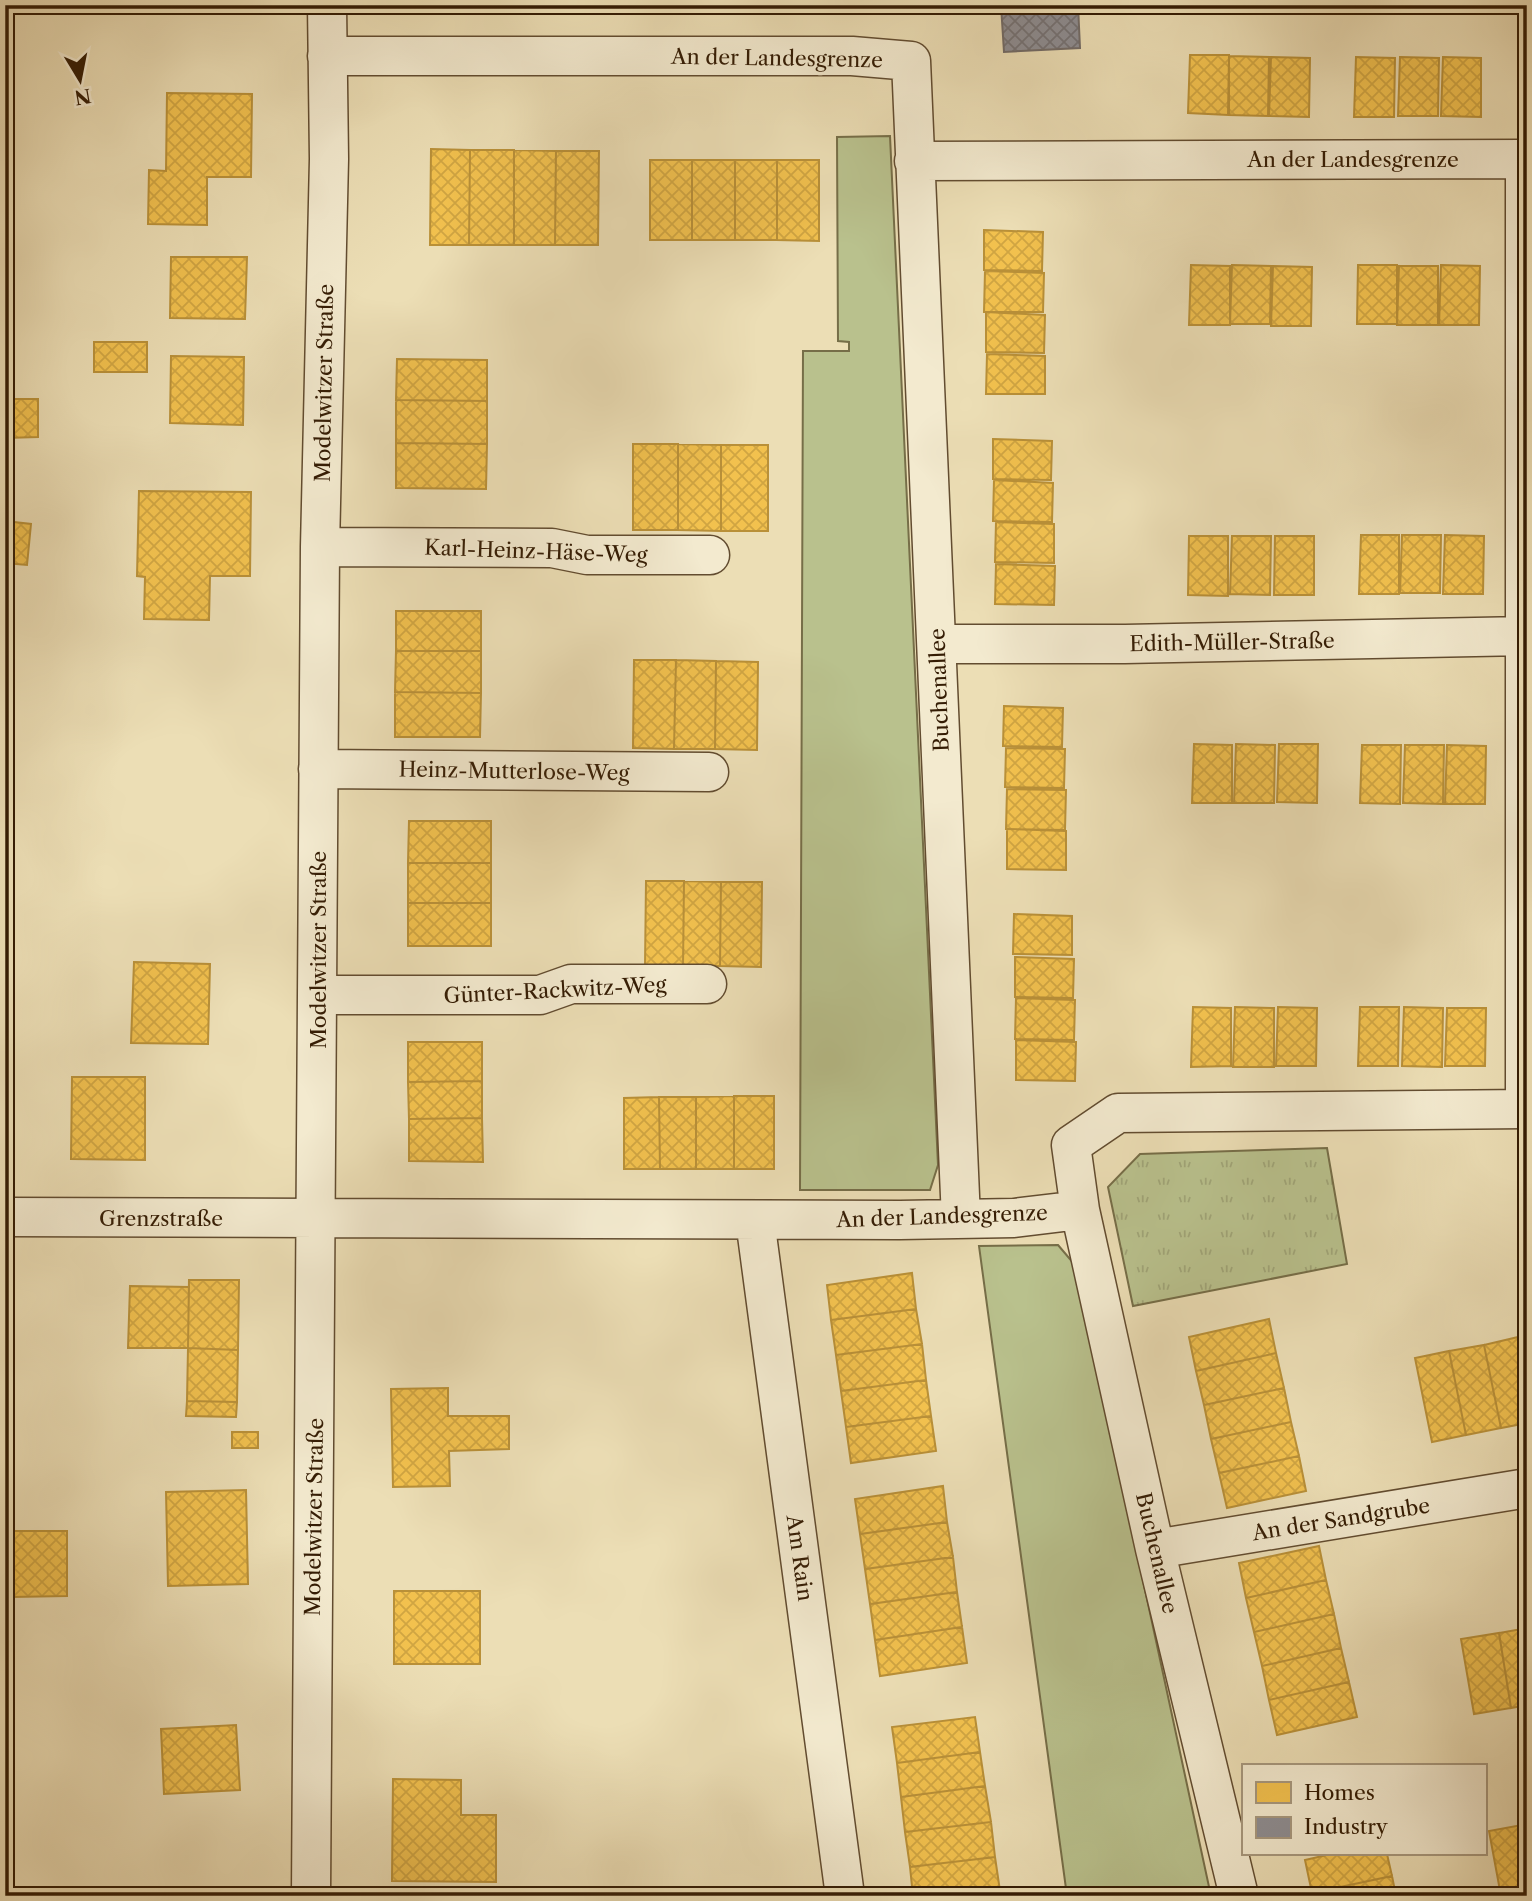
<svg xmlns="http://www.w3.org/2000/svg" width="1532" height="1901" viewBox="0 0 1532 1901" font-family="'Libre Caslon Text',serif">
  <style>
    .green { fill: #b9c18d; stroke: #766e48; stroke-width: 2 }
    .park { fill: url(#park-tufts); stroke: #766e48; stroke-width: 2 }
    .homes { fill: url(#homes-cross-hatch); stroke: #b99038; stroke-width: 2 }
    .industry { fill: url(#industry-cross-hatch); stroke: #726b67; stroke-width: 2 }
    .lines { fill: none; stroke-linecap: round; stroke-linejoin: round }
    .street-casing { stroke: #624c30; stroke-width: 41 }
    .street { stroke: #f3eacf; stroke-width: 38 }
    .labels { text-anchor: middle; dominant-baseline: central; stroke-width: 7; stroke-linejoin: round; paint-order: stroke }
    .street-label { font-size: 21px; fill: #341c04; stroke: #f3eacf }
  </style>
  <defs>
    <pattern id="park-tufts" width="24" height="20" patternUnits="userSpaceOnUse" patternTransform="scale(1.75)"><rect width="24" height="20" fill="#b9c18d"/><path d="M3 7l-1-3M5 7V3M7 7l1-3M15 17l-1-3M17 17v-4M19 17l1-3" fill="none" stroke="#a0a578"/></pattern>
    <pattern id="homes-cross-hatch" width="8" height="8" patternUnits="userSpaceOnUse" patternTransform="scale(1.75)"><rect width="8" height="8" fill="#f2c14e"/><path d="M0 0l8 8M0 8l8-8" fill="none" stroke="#d0a542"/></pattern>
    <pattern id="industry-cross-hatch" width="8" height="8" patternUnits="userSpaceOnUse" patternTransform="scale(1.75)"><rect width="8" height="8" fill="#8d8d92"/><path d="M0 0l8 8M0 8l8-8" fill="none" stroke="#747275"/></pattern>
  </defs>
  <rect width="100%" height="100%" fill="#ecdeb5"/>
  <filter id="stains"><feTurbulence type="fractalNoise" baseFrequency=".00286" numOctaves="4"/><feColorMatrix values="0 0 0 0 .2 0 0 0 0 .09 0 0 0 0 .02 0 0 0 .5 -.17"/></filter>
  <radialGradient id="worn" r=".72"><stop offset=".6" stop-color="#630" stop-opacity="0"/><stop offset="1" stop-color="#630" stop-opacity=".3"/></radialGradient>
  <path class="green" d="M890 136 938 1165 930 1190H800L803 351H849V342L838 341 837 137Z
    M1058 1245 1075 1265 1211 1896H1067L979 1246Z"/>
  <path class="park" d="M1327 1148 1347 1264 1133 1306 1108 1187 1140 1154Z"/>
  <path class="homes" d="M1190 55H1229L1228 115 1188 113Z
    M1229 56 1269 57 1268 116 1229 115Z
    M1271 57 1310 58 1309 117 1269 116Z
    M1356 57 1395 58 1394 117H1354Z
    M1400 57 1439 58 1438 116H1398Z
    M1443 57 1481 58V117L1441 116Z
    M167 93 252 94 251 177H207V225L148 224 149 170 166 171Z
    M431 149 470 150 469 245H430Z
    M470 150H514V245H469Z
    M514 150 556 151 555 245H514Z
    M556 151H599L598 245H555Z
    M650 160H692V240H650Z
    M692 160H735V240H692Z
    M735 160H777V240H735Z
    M777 160H819V241L777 240Z
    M984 230 1043 232 1042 271 984 270Z
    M171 257H247L245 319 170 318Z
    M1191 265 1230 266V325H1189Z
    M1232 265 1271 266 1270 324H1230Z
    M1358 265H1397V324H1357Z
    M1441 265 1480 266 1479 325H1439Z
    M1273 266 1312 267 1311 326H1271Z
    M1399 266H1438V325H1397Z
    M985 271 1044 273 1043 312H984Z
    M986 312 1045 315 1044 353 986 352Z
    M94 342H147V372H94Z
    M987 354 1045 356V394H986Z
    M171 356 244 357 243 425 170 423Z
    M397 359 487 360V401L396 400Z
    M5 399H38V437L5 438Z
    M396 400 487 401V444L396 443Z
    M993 439 1052 441 1051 480 993 479Z
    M396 443 487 444 486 489 396 488Z
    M633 444H678V530H633Z
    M678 444 721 445V531L678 530Z
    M721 445H768V531H721Z
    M994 480 1053 483 1052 522 993 521Z
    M139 491 251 492 250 576H210L209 620 144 619 145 577 137 576Z
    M5 521 31 524 27 565 5 563Z
    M996 522 1054 524V563L995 562Z
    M1361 535H1399V594H1359Z
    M1402 535H1441L1440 593H1400Z
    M1445 535 1484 536 1483 594H1443Z
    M1189 536H1228V596L1188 595Z
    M1232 536H1271L1270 595 1230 594Z
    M1275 536H1314V595H1274Z
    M996 564 1055 566 1054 605 995 604Z
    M396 611H481V651H396Z
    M396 651H481V693L395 692Z
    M634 660H676L674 749 633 748Z
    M676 660 716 661 715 749H674Z
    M716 661 758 662 757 750 715 749Z
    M395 692 481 693 480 737H395Z
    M1004 706 1063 708 1062 747 1003 746Z
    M1194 744 1232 745V803H1192Z
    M1236 744 1275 745 1274 803H1234Z
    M1279 744H1318L1317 803 1277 802Z
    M1362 745H1401L1400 804 1360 803Z
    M1405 745H1444L1443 804 1403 803Z
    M1447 745 1486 746 1485 804H1445Z
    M1006 748 1065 749 1064 788 1005 787Z
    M1007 789 1066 790 1065 830 1006 829Z
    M409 821H491V863H408Z
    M1007 829 1066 831V870L1007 869Z
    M408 863H491V903H408Z
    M646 881H684L683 966H645Z
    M684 881 721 882 720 966H683Z
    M721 882H762L761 967 720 966Z
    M408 903H491V946H408Z
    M1014 914 1072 916V955L1013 954Z
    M1015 957 1074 959 1073 998 1015 997Z
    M134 962 210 964 208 1044 131 1043Z
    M1016 998 1075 1000 1074 1040 1015 1039Z
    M1193 1007 1231 1008V1066L1191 1067Z
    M1235 1007 1274 1008V1067H1233Z
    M1278 1007 1317 1008 1316 1066H1276Z
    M1360 1007H1399L1398 1066H1358Z
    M1404 1007 1443 1008 1442 1067 1402 1066Z
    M1447 1008H1486L1485 1066H1445Z
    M1016 1040 1076 1042 1075 1081 1016 1080Z
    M408 1042H482V1081L408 1082Z
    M72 1077H145V1160L71 1159Z
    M482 1081V1118L409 1119 408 1082Z
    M734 1096H774V1169H734Z
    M734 1096V1169H696V1097Z
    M659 1097H696V1169H660Z
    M659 1097 660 1169H624V1098Z
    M482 1118 483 1162 409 1161V1119Z
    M912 1273 916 1309 831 1320 827 1285Z
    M189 1280H239L238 1350 188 1348Z
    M130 1286 189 1287 188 1348H128Z
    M916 1309 922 1344 836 1355 831 1320Z
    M1269 1319 1276 1353 1196 1371 1189 1337Z
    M1527 1335V1382L1518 1337Z
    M1518 1337 1527 1382V1423L1501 1428 1484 1345Z
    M922 1344 926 1380 841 1391 836 1355Z
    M1484 1345 1501 1428 1466 1435 1449 1351Z
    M188 1348 238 1350 237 1402 187 1401Z
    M1449 1351 1466 1435 1432 1442 1415 1358Z
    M1276 1353 1284 1388 1204 1405 1196 1371Z
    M926 1380 931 1416 846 1427 841 1391Z
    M448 1388V1416H509V1449L449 1451 450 1486 393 1487 391 1389Z
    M1284 1388 1291 1422 1211 1439 1204 1405Z
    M187 1401 237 1402 236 1417 186 1416Z
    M931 1416 936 1451 851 1463 846 1427Z
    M1291 1422 1299 1456 1219 1473 1211 1439Z
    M232 1432H258V1448H232Z
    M1299 1456 1306 1491 1227 1508 1219 1473Z
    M943 1486 947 1522 860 1534 855 1499Z
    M246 1490 248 1584 168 1586 166 1492Z
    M947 1522 953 1557 865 1569 860 1534Z
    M11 1531H67V1596L12 1597Z
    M1319 1546 1326 1580 1246 1598 1239 1563Z
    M953 1557 957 1592 870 1604 865 1569Z
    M1326 1580 1334 1614 1254 1632 1246 1598Z
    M394 1591H480V1664H394Z
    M957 1592 962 1627 875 1640 870 1604Z
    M1334 1614 1341 1648 1262 1666 1254 1632Z
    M962 1627 967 1663 880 1676 875 1640Z
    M1527 1628V1705L1511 1708 1499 1633Z
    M1499 1633 1511 1708 1474 1714 1461 1639Z
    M1341 1648 1349 1682 1269 1700 1262 1666Z
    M1349 1682 1357 1717 1277 1735 1269 1700Z
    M975 1717 980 1752 897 1763 892 1727Z
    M236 1725 240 1790 164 1794 161 1729Z
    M980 1752 985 1786 901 1797 897 1763Z
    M393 1779 461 1780V1815H496V1882L392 1881Z
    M985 1786 991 1822 905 1832 901 1797Z
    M991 1822 995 1857 910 1867 905 1832Z
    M1527 1824V1896H1501L1489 1831Z
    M1331 1854H1387L1392 1876 1312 1893 1305 1860Z
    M995 1857 1000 1891 964 1896H913L910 1867Z
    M1392 1876 1396 1896H1313L1312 1893Z"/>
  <path class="industry" d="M1001 5H1078L1080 48 1004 52Z"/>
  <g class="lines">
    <g class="street-casing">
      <path id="street" d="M327 56H852L911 61 961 1219
        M914 161 1525 159V1109
        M320 547 552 548 587 555H710
        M937 644H1125L1527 636
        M318 769 709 772
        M319 995H540L571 984H707
        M5 1217 900 1220 1014 1218 1080 1210
        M755 1220 845 1896
        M1155 1549 1527 1488
        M311 1896 320 547 329 159 327 5
        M1239 1896 1155 1549 1080 1210 1071 1145 1118 1113 1527 1109"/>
    </g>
    <use href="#street" class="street"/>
  </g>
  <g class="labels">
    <g class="street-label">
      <text transform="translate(777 58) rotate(1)">An der Landesgrenze</text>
      <text x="1353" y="159">An der Landesgrenze</text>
      <text transform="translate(324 383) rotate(-89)">Modelwitzer Straße</text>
      <text transform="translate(536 551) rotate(2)">Karl-Heinz-Häse-Weg</text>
      <text transform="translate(1232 642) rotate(-1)">Edith-Müller-Straße</text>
      <text transform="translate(939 690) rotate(-92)">Buchenallee</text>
      <text transform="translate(514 771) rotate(1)">Heinz-Mutterlose-Weg</text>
      <text transform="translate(318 950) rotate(-90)">Modelwitzer Straße</text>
      <text transform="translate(555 990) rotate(-3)">Günter-Rackwitz-Weg</text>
      <text transform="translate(942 1216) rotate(-2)">An der Landesgrenze</text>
      <text x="161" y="1218">Grenzstraße</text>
      <text transform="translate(314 1517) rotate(-89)">Modelwitzer Straße</text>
      <text transform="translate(1341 1519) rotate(-9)">An der Sandgrube</text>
      <text transform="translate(1157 1553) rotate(77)">Buchenallee</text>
      <text transform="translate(800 1558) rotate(82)">Am Rain</text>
    </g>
  </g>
  <rect width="1532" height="1901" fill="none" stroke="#ecdeb5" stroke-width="28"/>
  <rect x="7" y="7" width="1518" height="1887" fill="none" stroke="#341c04" stroke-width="3.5"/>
  <rect x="14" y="14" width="1504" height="1873" fill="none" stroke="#341c04" stroke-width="2"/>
  <rect x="1242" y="1764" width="245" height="91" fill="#f3eacf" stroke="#a7987e" stroke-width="2"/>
  <rect x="1256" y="1782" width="35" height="21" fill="#f2c14e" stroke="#a7987e" stroke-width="2"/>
  <text x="1304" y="1800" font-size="21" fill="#341c04">Homes</text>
  <rect x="1256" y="1817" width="35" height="21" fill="#8d8d92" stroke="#a7987e" stroke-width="2"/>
  <text x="1304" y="1834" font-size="21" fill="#341c04">Industry</text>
  <g transform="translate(80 80) rotate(170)" stroke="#f3eacf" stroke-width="5" paint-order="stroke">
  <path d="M0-5L12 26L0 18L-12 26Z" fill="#341c04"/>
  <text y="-10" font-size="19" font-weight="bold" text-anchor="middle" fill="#341c04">N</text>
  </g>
  <rect width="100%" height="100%" filter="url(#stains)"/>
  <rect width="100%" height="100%" fill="url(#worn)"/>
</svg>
